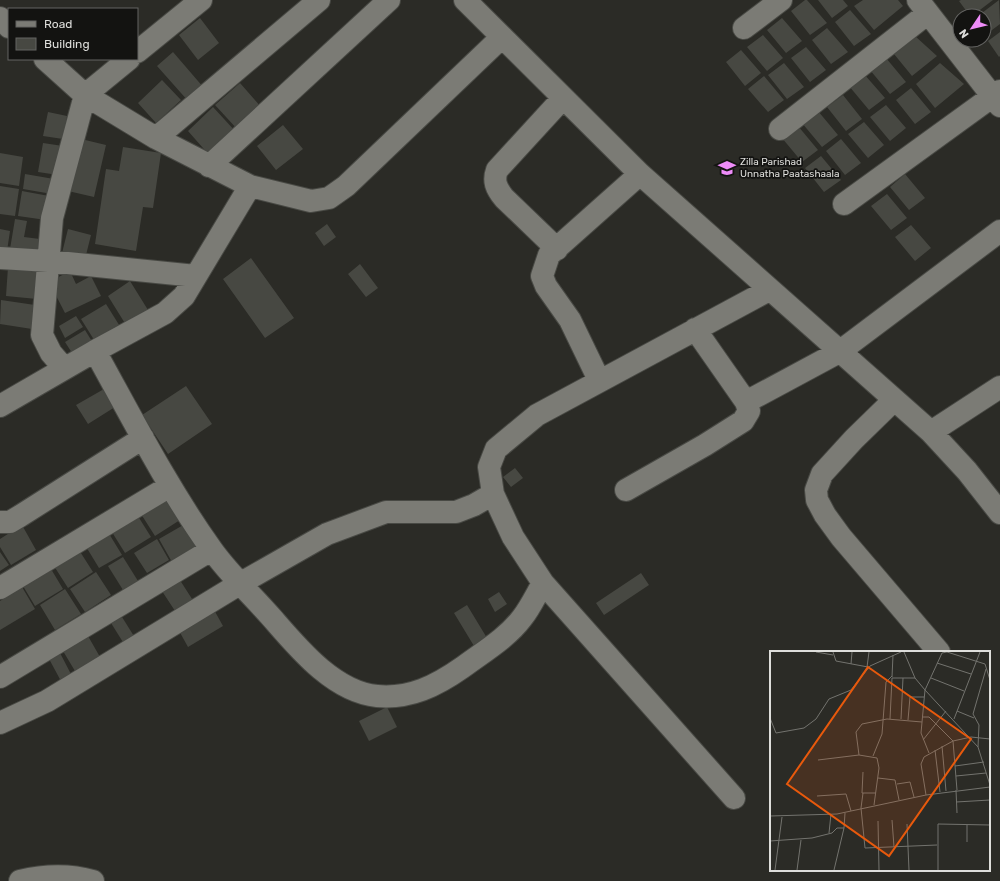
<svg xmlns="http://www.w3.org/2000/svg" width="1000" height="881" viewBox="0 0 1000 881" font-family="Rubik,sans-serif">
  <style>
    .building { fill: #474842 }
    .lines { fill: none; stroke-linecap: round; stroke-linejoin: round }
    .minor-casing { stroke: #484944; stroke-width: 24 }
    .minor { stroke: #7b7b75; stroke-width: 22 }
    .labels { text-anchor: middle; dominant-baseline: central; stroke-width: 3.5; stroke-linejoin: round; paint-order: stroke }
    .poi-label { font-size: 10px; fill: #dededb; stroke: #131311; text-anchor: start }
    .inset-road { fill: none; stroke: #73736e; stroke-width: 1 }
    .view { fill: #e8590c; fill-opacity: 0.15; stroke: #e8590c; stroke-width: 2 }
    .inset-edge { fill: none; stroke: #dededb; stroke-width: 2 }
  </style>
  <rect width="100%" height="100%" fill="#2b2b26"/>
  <path class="building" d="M805 0H807L827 23 810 35 791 11Z
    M818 0H843L848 6 832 18Z
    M863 0H898L903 6 874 30 854 6Z
    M961 0H993L972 16H970L959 1Z
    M999 0 1000 24 984 36V16H978Z
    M850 10 871 34 854 46 835 22Z
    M200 18 219 43 198 60 179 35Z
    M782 18 802 41 786 53 767 30Z
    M827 28 848 52 831 64 812 40Z
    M1000 32V56L999 57 988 41Z
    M763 35 783 58 767 71 747 47Z
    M915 36 937 56 912 76 894 54Z
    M806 47 826 70 810 82 791 58Z
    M741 50 761 73 745 86 726 62Z
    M173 52 204 88 189 102 157 66Z
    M886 58 906 82 890 94 870 70Z
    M784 63 804 87 787 99 768 75Z
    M940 63 964 84 935 108 916 84Z
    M864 74 885 98 869 110 849 86Z
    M764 76 784 100 768 112 748 89Z
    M162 80 181 100 156 123 138 103Z
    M240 83 262 108 238 130 215 105Z
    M911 88 931 112 915 124 896 100Z
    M843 95 862 119 846 131 827 107Z
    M886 105 906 128 890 141 870 117Z
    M213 107 236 132 210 156 188 131Z
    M818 111 838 135 822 147 802 123Z
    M48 112 67 116 63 139 43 136Z
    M864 122 884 145 868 158 848 134Z
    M283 125 303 149 276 170 257 146Z
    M798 126 818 150 802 162 782 138Z
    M81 139 106 145 94 197 68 191Z
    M841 139 861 163 845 175 826 151Z
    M43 143 63 146 58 175 38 172Z
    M123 147 161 153 153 208 143 207 136 251 95 244 106 169 119 171Z
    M0 153 23 157 19 186 0 183Z
    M821 156 841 180 824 192 805 168Z
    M25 174 54 179 52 194 23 189Z
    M905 174 925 198 909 210 890 187Z
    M0 186 19 189 15 216 0 214Z
    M22 191 49 196 46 220 18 216Z
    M887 194 907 218 891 230 871 206Z
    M15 219 27 221 24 237 40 239 38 253 10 249Z
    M327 224 336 237 324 246 315 233Z
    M911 225 931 248 915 261 895 237Z
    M0 229 10 231 7 251 0 249Z
    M68 229 91 235 85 259 62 253Z
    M251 258 294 318 265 338 223 279Z
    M360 264 378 288 366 297 348 274Z
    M8 267 39 269 37 299 6 296Z
    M70 271 76 284 91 276 101 296 65 313 49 282Z
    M130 281 148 310 126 325 108 296Z
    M1 300 35 305 32 329 0 324Z
    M106 304 121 328 96 343 81 319Z
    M76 316 83 327 65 338 59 326Z
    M85 330 93 343 74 356 65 342Z
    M186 386 212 424 168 454 142 415Z
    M104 389 115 407 88 424 76 405Z
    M515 468 523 478 511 487 503 477Z
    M166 498 180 520 155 536 141 514Z
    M136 513 151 537 125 553 110 529Z
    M185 524 198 547 172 562 159 539Z
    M22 525 36 550 11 565 0 547V539Z
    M108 532 122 555 99 568 85 545Z
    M157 539 169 560 147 573 134 553Z
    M79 550 93 572 68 588 54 566Z
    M0 552 9 565 0 571Z
    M123 557 138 581 123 590 108 566Z
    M51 569 63 589 35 606 23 586Z
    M96 572 111 595 85 612 70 589Z
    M641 573 649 585 604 615 596 603Z
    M176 574 194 602 177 614 158 585Z
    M22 587 35 609 0 630V601Z
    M65 589 81 614 55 630 40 605Z
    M499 592 507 604 495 612 488 599Z
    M467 605 487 638 474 646 454 613Z
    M213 608 223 626 188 647 178 629Z
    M122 617 137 641 126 647 111 623Z
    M88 636 100 657 75 671 63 651Z
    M59 651 73 678 62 683 48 657Z
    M387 707 397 727 369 741 359 721Z"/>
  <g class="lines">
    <g class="minor-casing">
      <path id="minor" d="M465 0 640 174 931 432 967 471 1000 513
        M918 0 1000 106
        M0 18 9 27
        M744 28 781 0
        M137 52 201 0
        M45 59 85 95 156 138 250 186 311 201 329 198 346 186 502 37
        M780 129 928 13
        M156 138 319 0
        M209 166 389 0
        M844 204 1000 91
        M557 249 504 198C496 188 493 181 497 170L563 98
        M0 258 48 261 196 276
        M95 351C132 418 167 487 212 550 229 574 252 595 272 618 298 648 334 692 377 696 410 699 436 686 463 667 483 652 507 638 522 618 530 608 536 595 543 583
        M64 368 51 353 42 335 52 218 85 95 129 59
        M599 380 570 320 546 286 542 276 549 255 640 174
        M894 400 854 439 822 474 816 490 817 500 825 515 841 537 939 652
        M746 402 839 352 1000 231
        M0 406 95 351 165 313 184 296 250 186
        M931 432 1000 387
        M626 490 705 445 743 421 749 411 746 402 695 329
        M0 522H10L20 516 143 438
        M0 588 170 486
        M0 677 211 550
        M0 723 47 701 241 583 327 534 386 512H456L474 505 493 494
        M734 798 543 583 513 537 493 494 489 467 496 449 537 415 769 290
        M20 881C45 875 68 874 93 881"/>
    </g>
    <use href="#minor" class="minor"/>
  </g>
  <defs>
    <g id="school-bare" transform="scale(1.38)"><path d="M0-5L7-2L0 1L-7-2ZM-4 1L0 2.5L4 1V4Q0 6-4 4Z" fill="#ee8cf8" stroke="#131311" stroke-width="2.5" paint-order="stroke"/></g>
  </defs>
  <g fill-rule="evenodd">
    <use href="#school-bare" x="727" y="168"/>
  </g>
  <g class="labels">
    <g class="poi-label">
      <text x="740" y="162">Zilla Parishad<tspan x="740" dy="12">Unnatha Paatashaala</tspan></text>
    </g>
  </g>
  <g transform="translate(770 651)">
    <rect width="220" height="220" fill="#2b2b26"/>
    <path class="inset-road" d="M46 1 63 4M63 1 66 10 98 16M134 1 145 27 155 39 208 96 220 134M167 12 201 23M81 13 82 1M97 16 99 1M122 26 123 4M161 27 194 40M187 60 204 67M153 66H159L183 90 187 139M0 67 6 82 34 77 46 68 59 48 81 39 100 15 131 1M120 68 122 27H145M131 68 133 27M184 68 210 1M138 69 140 46H154M153 89 176 60M172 95 176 140M208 96 209 74 203 63 216 18M165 99 170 141M159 102 151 82 155 39 172 2 177 1 215 13 220 29M89 104 86 81 92 73 117 68 152 71M103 105 112 83 116 31 122 25M48 109 89 104 107 107 109 117 104 154M185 115 214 111M93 121 92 142H106M186 125 216 122M108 127 125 129 129 149M127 133 140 131 144 146M186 139 187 162M93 142 91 157 95 197 167 194M156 144 151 113 154 106 183 90 201 86 220 88M47 145 76 143 81 160M186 151 220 149M0 165 67 163 156 144 220 136M122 169 124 196M108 170 109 219M137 173 139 219M197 174V191M59 182 61 163M0 190 42 187 62 182 67 177H74M5 219 12 166M27 219 31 189M64 219 74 177 75 162M168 219V173L220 174"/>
    <path class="view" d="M98 16 201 88 119 205 17 133Z"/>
    <rect width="220" height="220" class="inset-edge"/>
  </g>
  <rect x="8" y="8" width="130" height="52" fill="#131311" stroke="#646462"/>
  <rect x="16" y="21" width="20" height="6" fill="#7b7b75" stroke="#646462"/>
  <text x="44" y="28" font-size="12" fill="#dededb">Road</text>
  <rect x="16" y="38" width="20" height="12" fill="#474842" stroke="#646462"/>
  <text x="44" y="48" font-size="12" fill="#dededb">Building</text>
  <g transform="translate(972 28) rotate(235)"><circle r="19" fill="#131311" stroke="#646462"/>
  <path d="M0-3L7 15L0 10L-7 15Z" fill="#ee8cf8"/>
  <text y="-6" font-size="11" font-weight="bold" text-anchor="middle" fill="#dededb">N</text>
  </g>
</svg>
